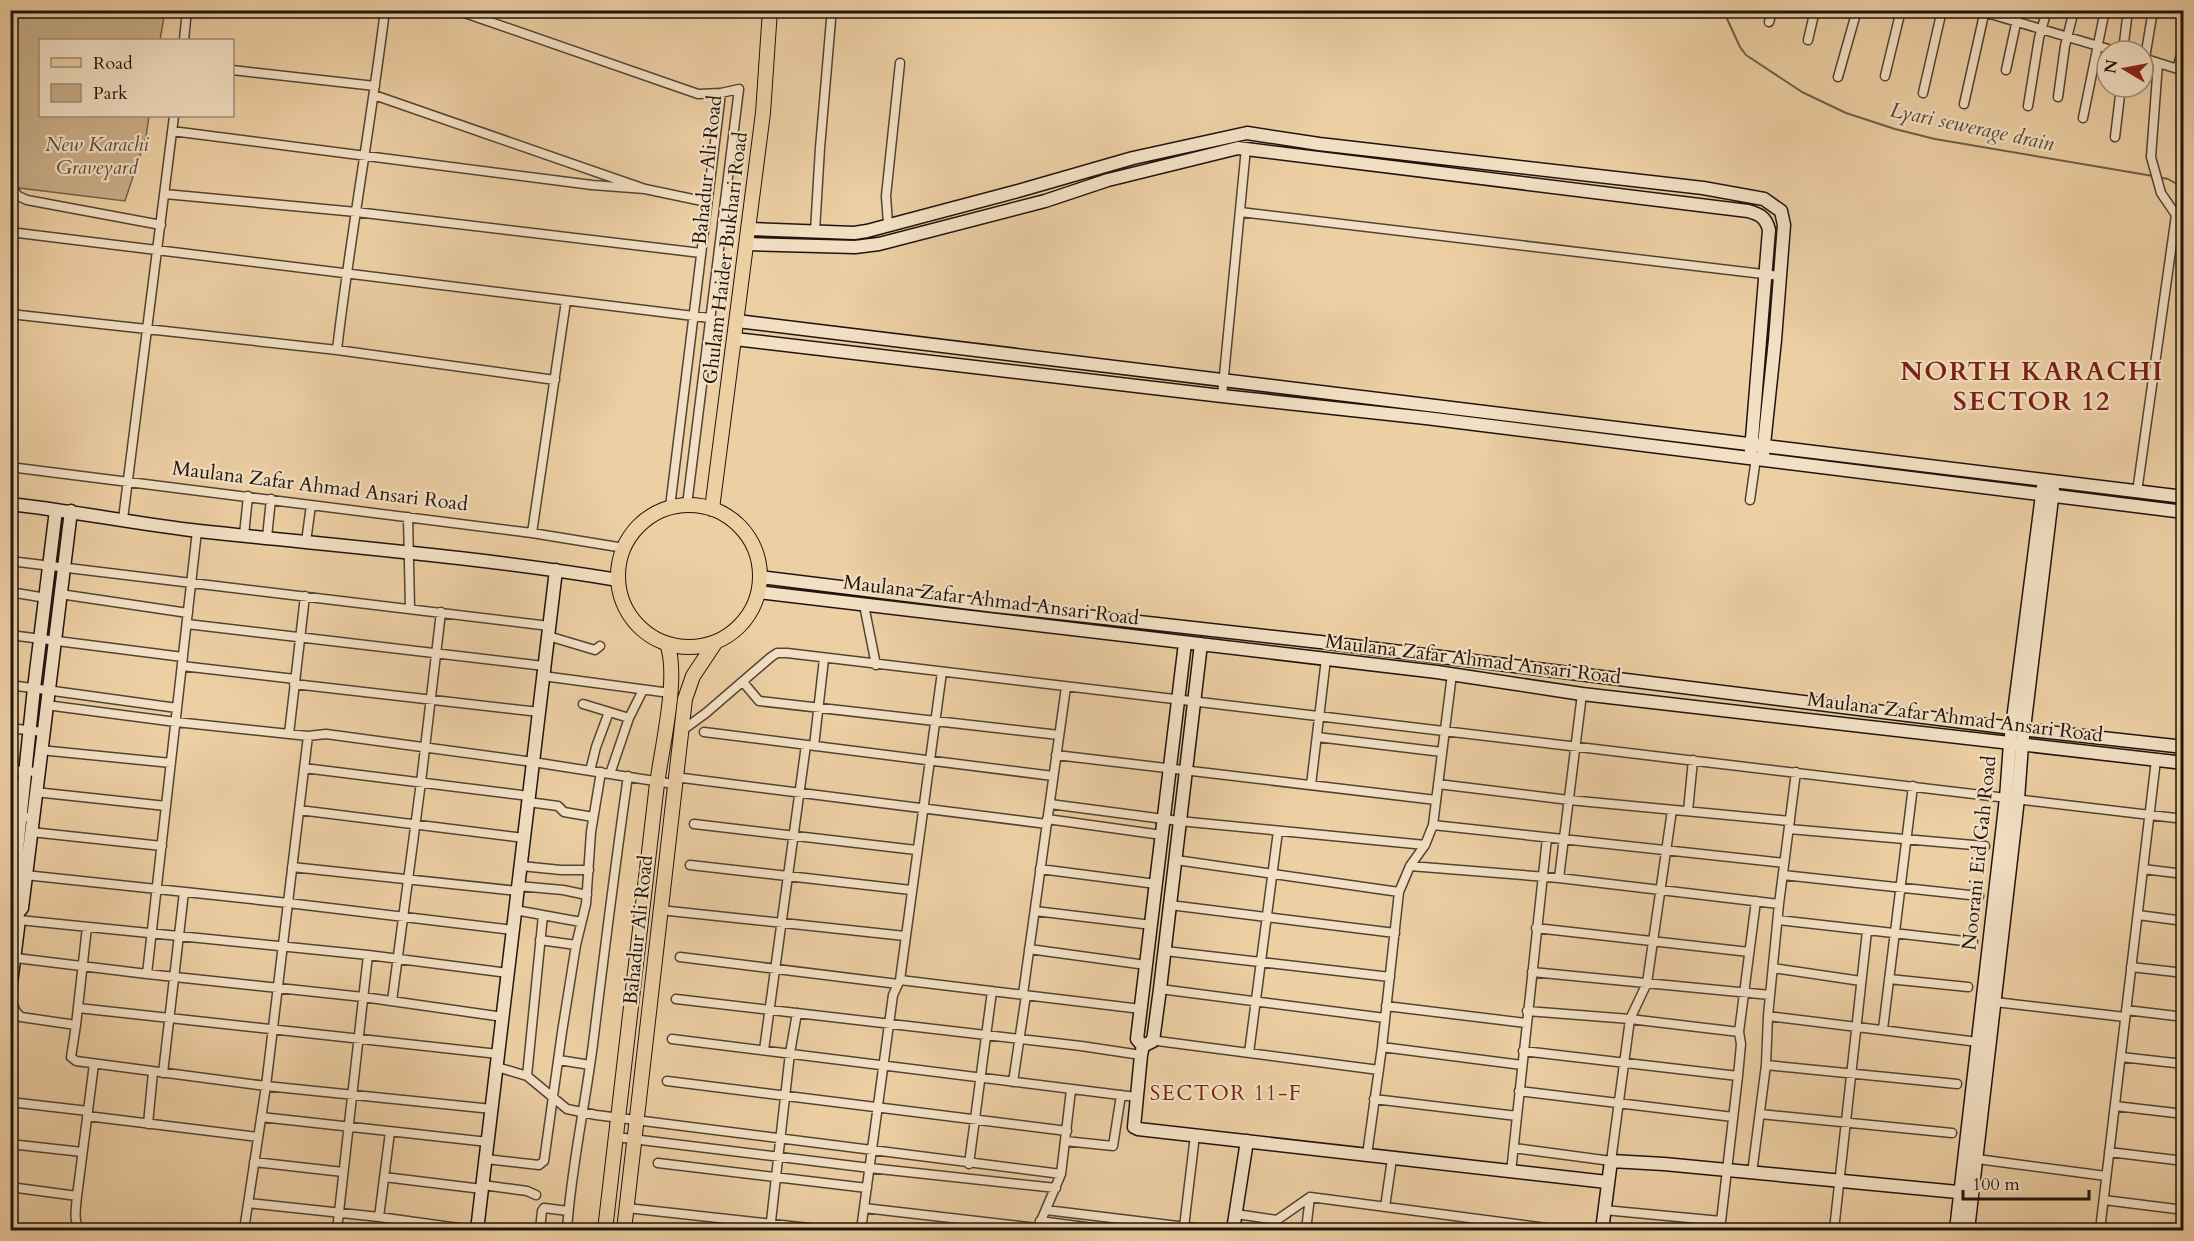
<svg xmlns="http://www.w3.org/2000/svg" width="2194" height="1241" viewBox="0 0 2194 1241" font-family="Cardo,serif">
  <style>
    .green { fill: #caaf8a; stroke: #74624c; stroke-width: 1.5 }
    .lines { fill: none; stroke-linecap: round; stroke-linejoin: round }
    .stream { stroke: #705e49; stroke-width: 2 }
    .street-casing { stroke: #524334; stroke-width: 11 }
    .secondary-casing { stroke: #1e140e; stroke-width: 15 }
    .primary-casing { stroke: #1e140e; stroke-width: 16 }
    .street { stroke: #f3e0c4; stroke-width: 8 }
    .secondary { stroke: #f3e0c4; stroke-width: 12 }
    .primary { stroke: #edcfa4; stroke-width: 14 }
    .labels { text-anchor: middle; dominant-baseline: central; stroke-width: 4.5; stroke-linejoin: round; paint-order: stroke }
    .park-label { font-size: 20px; font-style: italic; fill: #5a4a39; stroke: #f3e0c4 }
    .street-label { font-size: 20px; fill: #1e140e; stroke: #f3e0c4 }
    .water-label { font-size: 21px; font-style: italic; fill: #554536; stroke: #f3e0c4 }
    .neighbourhood-label { font-size: 21px; letter-spacing: 1.5px; fill: #7a1f14; stroke: #f3e0c4 }
    .district-label { font-size: 26px; font-weight: bold; letter-spacing: 1.5px; fill: #7a1f14; stroke: #f3e0c4 }
  </style>
  <rect width="100%" height="100%" fill="#edcfa4"/>
  <filter id="stains"><feTurbulence type="fractalNoise" baseFrequency=".00333" numOctaves="4"/><feColorMatrix values="0 0 0 0 .2 0 0 0 0 .09 0 0 0 0 .02 0 0 0 .5 -.17"/></filter>
  <radialGradient id="worn" r=".72"><stop offset=".6" stop-color="#630" stop-opacity="0"/><stop offset="1" stop-color="#630" stop-opacity=".3"/></radialGradient>
  <path class="green" d="M11 11H165L160 40H40V116H149L146 137 125 201 11 187Z"/>
  <g class="lines">
    <path class="stream" d="M1723 10 1740 47 1746 55 1802 92 1846 113 1895 129 1935 139 2153 176
      M2158 177 2168 179 2184 188"/>
    <g class="street-casing">
      <path id="street" d="M456 10 698 94 721 93 739 89 687 505
        M1977 10 2115 51
        M1769 22 1773 10
        M184 40 187 10
        M1808 40 1815 10
        M2123 51 2128 10
        M2143 58 2184 71
        M2145 58 2153 10
        M2177 69 2184 45
        M232 70 375 86
        M2006 70 2019 10
        M1885 76 1901 10
        M1838 77 1857 10
        M1923 93 1942 10
        M374 95 645 189 707 202
        M2058 97 2065 46 2074 10
        M1964 104 1985 10
        M2028 106 2039 38 2047 10
        M2083 118 2105 10
        M172 131 592 185 645 189
        M2115 137 2121 87
        M10 184 18 196 27 200 161 225
        M165 194 356 212 701 253
        M1240 212 1780 276
        M888 224 886 196 900 63
        M815 231 820 148 831 20
        M10 232 710 318
        M10 314 337 350 555 380
        M337 350C350 237 371 124 385 10
        M1222 396 1246 148
        M10 467 532 533 624 548
        M2137 492 2176 215 2161 193 2151 157 2158 63
        M1750 500 1756 458
        M670 507 721 93
        M408 517 410 608
        M123 519 174 116
        M532 533 566 301
        M244 535 248 496
        M267 537 271 499
        M306 542 311 505
        M10 561 549 626
        M10 592 46 598
        M60 594 188 613
        M864 605 876 665
        M187 624 544 666
        M10 635 183 657
        M548 636 595 650 600 646
        M182 666 295 679
        M543 676 670 693
        M743 682 759 701 1059 735
        M294 684 539 712
        M10 685 177 708
        M583 704 629 718
        M46 705 176 722 308 736 326 734 533 762 674 784
        M10 728 43 732
        M680 732 706 713 771 657 777 653H787L2184 819
        M704 732 1053 776
        M289 734 305 596
        M1317 737 1442 752
        M814 746 824 659
        M40 750 171 763
        M1056 755 1436 800
        M304 768 529 796
        M10 770 37 772
        M590 771 596 747 609 712
        M610 774 629 718 643 690
        M675 777 1047 824
        M1438 784 1569 800 1790 821
        M1311 785 1326 659
        M35 792 166 806
        M528 802 558 806 564 812 593 817
        M1050 804 1179 821 1425 845
        M299 810 524 838
        M1688 811 1693 760
        M10 815 26 817
        M1047 819 1162 835
        M694 824 916 850
        M1433 825 1784 863
        M1789 829 1985 846
        M31 832 162 846
        M1176 860 1399 892
        M690 865 911 890
        M521 866 561 870H589
        M1410 866 1559 878 1779 904
        M292 867 518 891
        M1040 869 1156 884
        M2143 869 2184 874
        M25 875 288 903 513 930
        M1783 875 1979 896
        M1559 878 1582 694
        M518 886 563 890 587 895
        M1170 905 1395 933
        M515 910 581 922
        M660 910 905 936
        M1035 911 1152 925
        M2138 915 2184 921
        M19 920 368 955 508 973
        M1778 920 1973 942
        M1536 928 1749 952
        M540 940 576 945
        M1029 949 1146 965
        M1165 951 1390 977
        M680 957 898 984
        M16 958 147 974 363 997 503 1017
        M2131 967 2184 973
        M1773 968 1861 981
        M1532 972 1770 995
        M147 974 197 531
        M1889 979 1968 987
        M900 980 1141 1009
        M1160 989 1385 1018
        M1023 994 1066 687
        M10 998 16 1012 21 1017 76 1025 71 1057 76 1061 266 1086 492 1109
        M676 999 1081 1046 1141 1055
        M392 1001 421 782 441 612
        M1995 1002 2125 1017
        M1386 1006 1526 1023
        M78 1008 498 1054
        M2126 1010 2184 1017
        M1527 1011 1630 1019 1739 1032
        M1768 1016 1978 1042
        M76 1025 87 927
        M1883 1029 1913 786
        M672 1039 1136 1097
        M1150 1040 1379 1070
        M1382 1047 1522 1065
        M764 1050 806 745
        M1523 1051 1738 1076
        M1249 1053 1278 831
        M2121 1057 2184 1064
        M559 1060 590 1065
        M1766 1065 1957 1084
        M497 1067 527 1076 567 1109 596 1115 1061 1174
        M163 1073 184 892
        M527 1076 543 915
        M667 1081 1067 1131
        M1013 1082 1026 995
        M1519 1091 1733 1117
        M1374 1099 1517 1116
        M10 1102 88 1111
        M2115 1106 2184 1114
        M1760 1114 1952 1133
        M87 1116 258 1137
        M261 1117 488 1142
        M148 1124 153 1072
        M616 1137 870 1168 1056 1188
        M1065 1141 1113 1146 1121 1095
        M10 1144 82 1152
        M1514 1148 1611 1161 1630 1019 1647 983 1672 810
        M2109 1152 2184 1161
        M1367 1155 1382 1047 1399 892 1410 866 1425 845 1433 825 1452 674
        M486 1159 539 1165 544 1161 562 1032 576 945 586 904 591 832 601 772
        M1977 1159 2106 1176
        M254 1162 343 1172
        M658 1163 867 1188
        M969 1164 992 991
        M1511 1172 1547 838
        M1752 1173 1766 1065 1768 1016 1779 904 1796 772
        M384 1177 482 1189
        M483 1185 527 1191 536 1195
        M10 1187 77 1196
        M2104 1200 2184 1210
        M248 1203 379 1217 473 1230
        M1385 1207 1392 1159
        M627 1208 827 1230
        M864 1208 1037 1228
        M1046 1210 1211 1230
        M1604 1210 1721 1221
        M1236 1214 1277 1220
        M379 1217 390 1132
        M1040 1221 1108 1230
        M1184 1227 1195 1135
        M80 1230C73 1221 76 1208 77 1196L94 1064
        M100 1230H111
        M244 1230 266 1086 308 736
        M337 1230 368 955
        M540 1230 542 1211 544 1208 568 1211
        M567 1230C571 1168 585 1107 593 1044 604 955 615 865 628 776
        M770 1230 790 1053 797 1013
        M861 1230 893 995 900 980 942 672
        M1037 1230 1061 1174 1071 1090
        M1276 1230 1277 1220 1310 1197 1561 1230
        M1306 1230 1310 1197
        M1720 1230 1738 1076 1741 1044 1739 1032 1756 901
        M1834 1230 1867 931
        M2100 1230 2156 760"/>
    </g>
    <g class="secondary-casing">
      <path id="secondary" d="M749 229 854 233 867 231 1018 191 1133 158 1247 133 1319 144 1703 188 1764 199 1781 211 1784 225 1775 340 1763 454
        M747 244 855 247 879 244 1045 201 1108 180 1238 148 1748 211C1759 214 1766 217 1769 230L1751 451
        M737 321 2184 497
        M735 339 1222 396 1426 418 2184 512
        M10 504C74 511 136 524 199 531 339 546 479 557 618 580
        M760 577 995 606 1329 643 2012 728 2184 747
        M758 592 1437 672 1582 694 2184 763
        M1201 644 1160 989 1153 1041 1143 1046 1141 1055 1134 1127 1138 1129 1607 1182
        M17 914 22 908 71 511
        M10 991 19 920 11 907 34 688 56 510
        M1143 1046 1137 1039 1185 643
        M477 1230 556 570
        M1233 1230 1247 1141
        M1602 1230 1611 1161 1664 1164 1968 1193
        M1956 1230 2006 798 2010 743 2043 487
        M1968 1230 2018 799 2022 745 2053 490"/>
    </g>
    <g class="primary-casing">
      <path id="primary" d="M618 576a71 71 0 1 1 142 0a71 71 0 1 1-142 0Z
        M712 509 763 113 770 10
        M605 1230C622 1084 639 938 656 792 660 754 680 677 667 644
        M624 1230 685 699 693 676 715 643"/>
    </g>
    <use href="#street" class="street"/>
    <use href="#secondary" class="secondary"/>
    <use href="#primary" class="primary"/>
  </g>
  <g class="labels">
    <g class="park-label">
      <text x="97" y="144">New Karachi<tspan x="97" dy="23">Graveyard</tspan></text>
    </g>
    <g class="street-label">
      <text transform="translate(707 170) rotate(-84)">Bahadur Ali Road</text>
      <text transform="translate(725 258) rotate(-83)">Ghulam Haider Bukhari Road</text>
      <text transform="translate(320 486) rotate(7)">Maulana Zafar Ahmad Ansari Road</text>
      <text transform="translate(991 600) rotate(7)">Maulana Zafar Ahmad Ansari Road</text>
      <text transform="translate(1473 659) rotate(7)">Maulana Zafar Ahmad Ansari Road</text>
      <text transform="translate(1955 717) rotate(7)">Maulana Zafar Ahmad Ansari Road</text>
      <text transform="translate(1979 853) rotate(-84)">Noorani Eid Gah Road</text>
      <text transform="translate(638 930) rotate(-84)">Bahadur Ali Road</text>
    </g>
    <g class="water-label">
      <text transform="translate(1972 127) rotate(12)">Lyari sewerage drain</text>
    </g>
    <g class="neighbourhood-label">
      <text x="1226" y="1093">SECTOR 11-F</text>
    </g>
    <g class="district-label">
      <text x="2032" y="371">NORTH KARACHI<tspan x="2032" dy="30">SECTOR 12</tspan></text>
    </g>
  </g>
  <rect width="2194" height="1241" fill="none" stroke="#edcfa4" stroke-width="36"/>
  <rect x="12" y="12" width="2170" height="1217" fill="none" stroke="#1e140e" stroke-width="3"/>
  <rect x="18" y="18" width="2158" height="1205" fill="none" stroke="#1e140e" stroke-width="1.5"/>
  <rect x="39" y="39" width="195" height="78" fill="#f3e0c4" stroke="#9e8e7b" stroke-width="1.5"/>
  <rect x="51" y="58" width="30" height="9" fill="#edcfa4" stroke="#9e8e7b" stroke-width="1.5"/>
  <text x="93" y="69" font-size="18" fill="#1e140e">Road</text>
  <rect x="51" y="84" width="30" height="18" fill="#caaf8a" stroke="#9e8e7b" stroke-width="1.5"/>
  <text x="93" y="99" font-size="18" fill="#1e140e">Park</text>
  <g transform="translate(2125 69) rotate(280)"><circle r="28" fill="#f3e0c4" stroke="#9e8e7b" stroke-width="1.5"/>
  <path d="M0-4.5L10 22L0 15L-10 22Z" fill="#8f2418"/>
  <text y="-9" font-size="16" font-weight="bold" text-anchor="middle" fill="#1e140e">N</text>
  </g>
  <path d="M1963 1190v9h126v-9" fill="none" stroke="#1e140e" stroke-width="3"/>
  <text x="1972" y="1190" font-size="18" fill="#1e140e" stroke="#f3e0c4" stroke-width="4.5" paint-order="stroke">100 m</text>
  <rect width="100%" height="100%" filter="url(#stains)"/>
  <rect width="100%" height="100%" fill="url(#worn)"/>
</svg>
